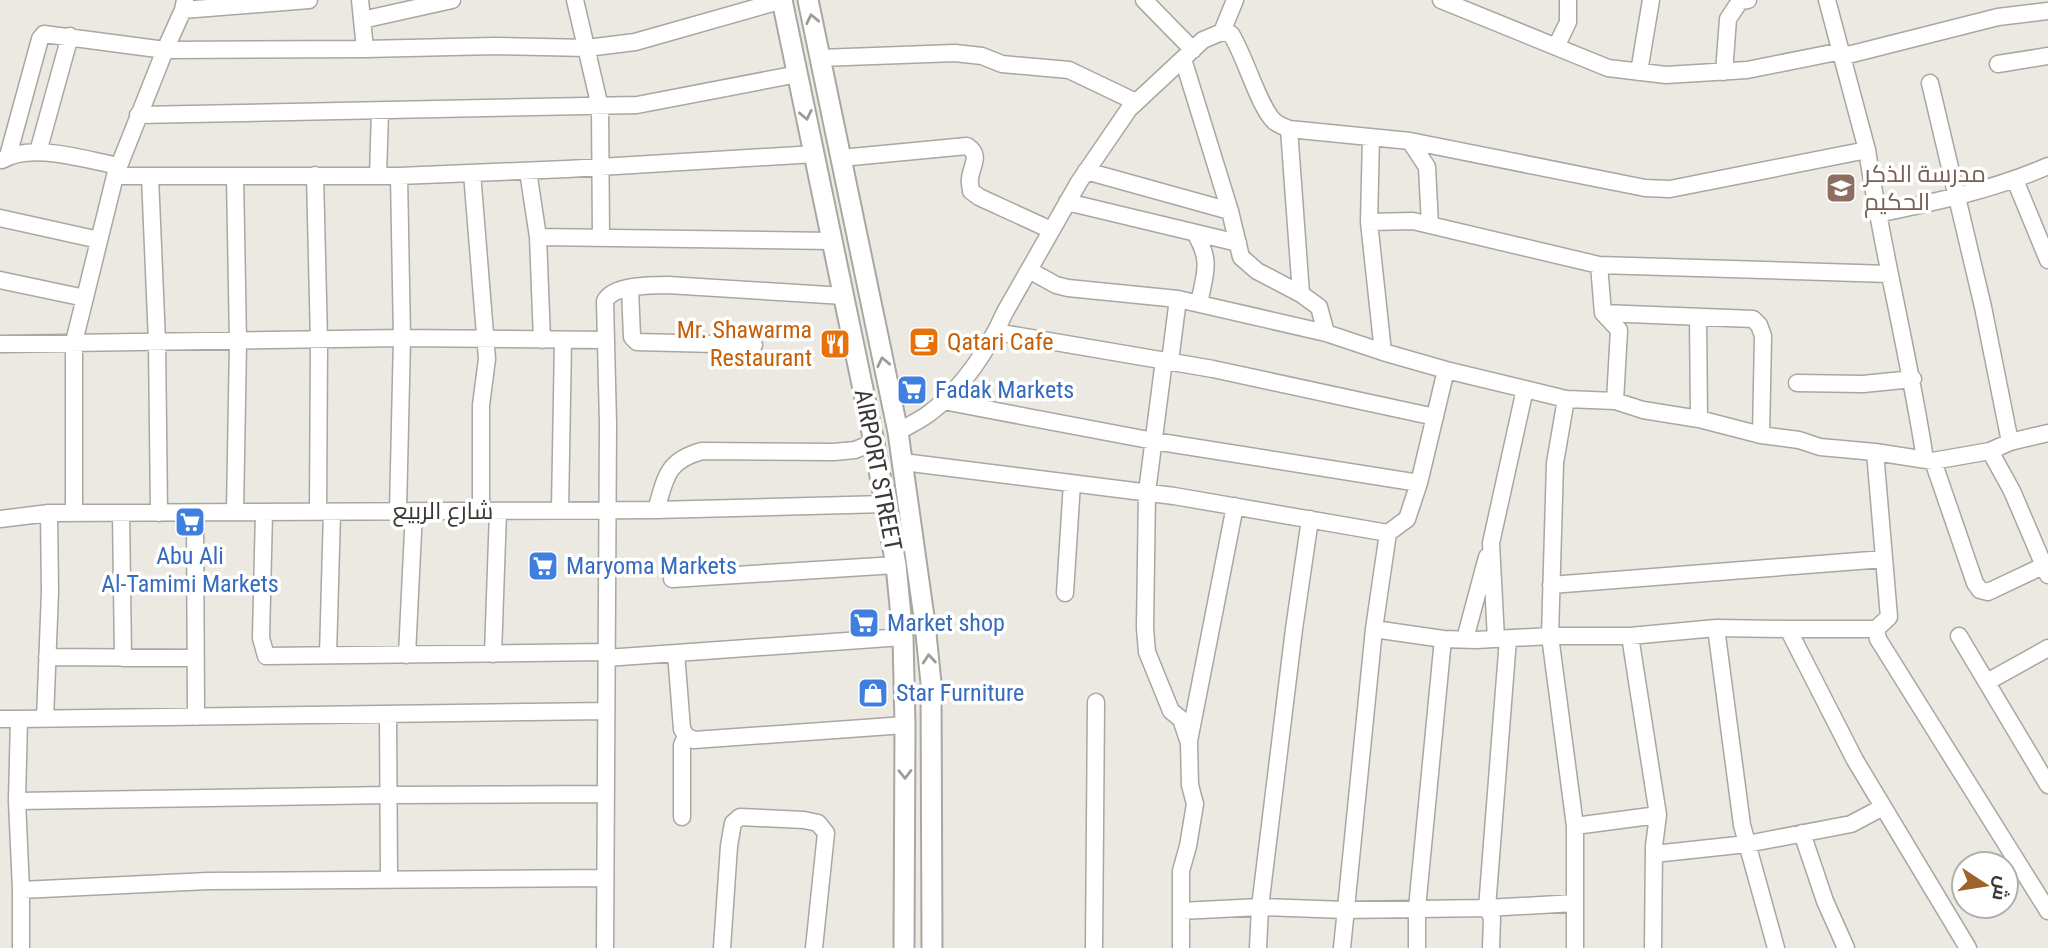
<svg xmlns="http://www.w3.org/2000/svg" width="2048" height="948" viewBox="0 0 2048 948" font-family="'Roboto Condensed',Cairo,sans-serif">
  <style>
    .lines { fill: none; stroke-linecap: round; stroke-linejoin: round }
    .minor-casing { stroke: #aaa6a1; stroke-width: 19 }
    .major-casing { stroke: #aaa6a1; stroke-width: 23 }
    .minor { stroke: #fff; stroke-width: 16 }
    .major { stroke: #fff; stroke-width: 19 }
    .oneway { stroke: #9d9c9b }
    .labels { text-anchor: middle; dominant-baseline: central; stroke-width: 7; stroke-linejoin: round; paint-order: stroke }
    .education-label { font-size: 24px; fill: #785e54; stroke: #fff; text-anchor: start }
    .food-label { font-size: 24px; fill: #c56008; stroke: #fff; text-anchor: end }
    .shop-label { font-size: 24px; fill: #366cbe; stroke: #fff; text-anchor: start }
    .street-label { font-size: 24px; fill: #3b3937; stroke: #fff }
  </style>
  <rect width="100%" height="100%" fill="#ece8e2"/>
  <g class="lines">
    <g class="minor-casing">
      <path id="minor" d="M360 0 365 49
        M575 0 600 107 601 238
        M1144 0 1193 50
        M1441 0 1608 68 1666 75 1747 70 1842 51
        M183 10 309 0
        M362 20 452 0
        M1222 32 1235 0
        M1556 47 1568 22V0
        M1844 56 1998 17 2048 11
        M820 58 955 53 982 56 1002 64 1069 70 1136 102
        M1183 59 1230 211 1241 257 1257 271 1301 294 1319 307 1326 333
        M1998 64 2048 56
        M1639 72 1651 0
        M1724 72 1728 19 1740 1 1748 0
        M1930 83 1983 307 2010 442
        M138 115 637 105 798 74
        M1289 129 1301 294
        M1371 137 1369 222 1383 352 1446 370 1566 399 1615 401 1643 410 1699 419 1761 435 1799 440 1820 447 1875 452 1933 461 1990 451 2010 442 2048 433
        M1410 141 1427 167 1430 225
        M1867 150C1883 254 1909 355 1925 459
        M38 152 70 36
        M8 156 40 39 44 34 165 50 365 49 495 46 587 48 635 42 783 0
        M841 158 967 146C982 156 971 165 970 179 969 183 971 187 971 191L979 197 1051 230
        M2 160C32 142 85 160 119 166
        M528 171 538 237 542 340
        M1086 171 1230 211
        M472 173 487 359 481 405V511
        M315 175 319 341 318 512
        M115 176H399L567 169 815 154
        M150 176 157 342 159 513
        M378 176 380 111
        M2015 180 2048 260
        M1067 202 1238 243
        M1877 214C1935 202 1993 190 2048 166
        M0 218 99 240
        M1369 222 1413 221 1599 265 1889 274
        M1195 233C1212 262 1205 272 1199 304
        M538 237 833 241
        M1599 265 1603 313 1619 330 1615 401
        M1029 270 1056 285 1068 288 1178 299 1326 333 1383 352
        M0 280 85 298
        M630 288 632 337 637 342 754 345
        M1603 313 1753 319 1759 325 1763 336 1761 435
        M1698 317 1699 419
        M996 332 1213 369 1435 417
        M0 344 402 338 606 340
        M1164 360 1147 492 1145 628 1147 652 1171 711 1181 719 1189 743 1190 785 1195 804 1188 846 1181 871V948
        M1170 361 1178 299
        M1797 383 1863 384 1913 379
        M1566 399 1555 463 1550 636 1575 826V948
        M943 401 1154 441 1419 483
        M898 432C909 425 921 420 931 412 963 388 989 348 1005 312L1079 182 1129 109 1203 40 1222 32 1231 34C1245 56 1259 107 1274 121 1277 124 1284 127 1289 129L1410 141 1645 188 1670 189 1867 150 1827 0
        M1990 451 2012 491 2048 575
        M1875 452 1889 617 1876 629
        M1933 461 1975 583 1980 590 1988 592 2043 566
        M903 462 1174 496 1388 533 1407 519 1419 483 1446 370
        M560 510 563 340
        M656 510C666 477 666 461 702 451L834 452 855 450 874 442
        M398 511 402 338 399 176
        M235 512 238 342 235 176
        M264 512 261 638 266 656 606 652
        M74 513V342L115 176 165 50 183 10 185 0
        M121 513 123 658
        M195 513 196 717
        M0 519 49 513 656 510 886 504
        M672 579 896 565
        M1551 585 1884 559
        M1065 593 1072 483
        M1716 628 1742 825 1776 948
        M1374 629 1443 639 1476 640 1550 636H1630L1716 628 1788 629 1855 760 1968 948
        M1788 629H1876L1878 639 2048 911
        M1630 636 1658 815 1654 846 1653 948
        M1959 636 2048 785
        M1465 639 1487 557
        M1496 639 1491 543 1525 389
        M676 653 682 729 686 736 694 740 905 725
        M493 654 498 511
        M328 655 332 512
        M407 655 414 511
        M47 657 196 658
        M606 658 903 637
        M1987 682 2048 648
        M388 714 389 880
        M0 719H19L17 801 21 890 208 881 605 878
        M19 719 606 711
        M45 719 50 592 49 513
        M1189 741 1235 506
        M17 801 389 795 605 794
        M682 817V745L686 736
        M1575 826 1658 815
        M1802 833 1825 901 1846 948
        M1654 854 1747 844 1851 824 1883 807
        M21 890V948
        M1181 911 1260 907 1345 910 1487 908 1575 903
        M605 948 608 424 605 301C613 285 651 285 668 285L844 296
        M722 948 729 846 733 823 740 817 804 820 818 823 826 833 814 948
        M1094 948 1096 702
        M1258 948 1260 907 1294 629 1310 519
        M1342 948 1374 629 1388 533
        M1417 948V908L1443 639
        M1491 948 1492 918 1487 908 1508 639"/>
    </g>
    <g class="major-casing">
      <path id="major" d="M782 0 874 442 896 565 903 637 905 725 904 948
        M808 0 898 432 925 624 931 683 932 948"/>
    </g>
    <use href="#minor" class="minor"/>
    <use href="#major" class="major"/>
  </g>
  <defs><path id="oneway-chevron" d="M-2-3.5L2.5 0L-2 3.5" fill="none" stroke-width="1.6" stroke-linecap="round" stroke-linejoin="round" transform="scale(1.75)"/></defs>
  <g class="oneway">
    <use href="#oneway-chevron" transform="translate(812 19) rotate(-102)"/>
    <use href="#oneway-chevron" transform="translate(806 115) rotate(78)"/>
    <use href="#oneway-chevron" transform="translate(883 362) rotate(-102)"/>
    <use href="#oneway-chevron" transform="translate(929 659) rotate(-95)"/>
    <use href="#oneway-chevron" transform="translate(905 774) rotate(89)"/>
  </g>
  <defs>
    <g id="school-square" transform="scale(1.575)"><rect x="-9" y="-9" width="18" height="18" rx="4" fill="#8d6e63" stroke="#fff"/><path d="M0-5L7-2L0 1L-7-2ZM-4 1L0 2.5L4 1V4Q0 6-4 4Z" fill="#fff"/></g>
    <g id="cafe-square" transform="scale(1.575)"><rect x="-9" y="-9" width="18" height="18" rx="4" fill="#e8710a" stroke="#fff"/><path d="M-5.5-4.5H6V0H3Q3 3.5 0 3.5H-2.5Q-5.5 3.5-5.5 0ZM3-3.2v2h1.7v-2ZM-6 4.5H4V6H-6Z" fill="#fff"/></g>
    <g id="restaurant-square" transform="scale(1.575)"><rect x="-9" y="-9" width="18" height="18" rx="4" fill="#e8710a" stroke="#fff"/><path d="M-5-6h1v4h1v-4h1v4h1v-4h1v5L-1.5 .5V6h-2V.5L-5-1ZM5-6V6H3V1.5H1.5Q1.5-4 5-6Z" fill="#fff"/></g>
    <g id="supermarket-square" transform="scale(1.575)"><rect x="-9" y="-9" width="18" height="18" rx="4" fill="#3f7fe0" stroke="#fff"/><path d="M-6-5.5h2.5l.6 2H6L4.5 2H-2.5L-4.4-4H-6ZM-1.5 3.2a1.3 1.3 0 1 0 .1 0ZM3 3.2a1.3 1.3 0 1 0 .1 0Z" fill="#fff"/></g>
    <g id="shop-square" transform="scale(1.575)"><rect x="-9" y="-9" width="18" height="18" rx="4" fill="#3f7fe0" stroke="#fff"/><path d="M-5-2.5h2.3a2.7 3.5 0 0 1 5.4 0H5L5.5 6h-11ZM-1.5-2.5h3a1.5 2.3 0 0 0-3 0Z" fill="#fff"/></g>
  </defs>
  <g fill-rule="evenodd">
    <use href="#school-square" x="1841" y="188"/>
    <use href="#cafe-square" x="924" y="342"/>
    <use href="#restaurant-square" x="835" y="344"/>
    <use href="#supermarket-square" x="912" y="390"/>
    <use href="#supermarket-square" x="190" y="522"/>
    <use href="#supermarket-square" x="543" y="566"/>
    <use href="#supermarket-square" x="864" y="623"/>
    <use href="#shop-square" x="873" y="693"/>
  </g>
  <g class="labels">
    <g class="education-label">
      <text x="1864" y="174">مدرسة الذكر<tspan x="1864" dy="28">الحكيم</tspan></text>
    </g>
    <g class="food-label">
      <text x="812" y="330">Mr. Shawarma<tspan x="812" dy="28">Restaurant</tspan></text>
      <text x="947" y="342" text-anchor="start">Qatari Cafe</text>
    </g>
    <g class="shop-label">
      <text x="935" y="390">Fadak Markets</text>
      <text x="190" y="556" text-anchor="middle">Abu Ali<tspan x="190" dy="28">Al-Tamimi Markets</tspan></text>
      <text x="566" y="566">Maryoma Markets</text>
      <text x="887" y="623">Market shop</text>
      <text x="896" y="693">Star Furniture</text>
    </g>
    <g class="street-label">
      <text transform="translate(878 470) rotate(79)">AIRPORT STREET</text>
      <text x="443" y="511">شارع الربيع</text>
    </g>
  </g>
  <g transform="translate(1985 885) rotate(102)"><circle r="33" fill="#ffffff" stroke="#b1b0af" stroke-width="2"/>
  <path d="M0-5L12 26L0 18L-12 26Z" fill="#9f6227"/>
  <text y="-10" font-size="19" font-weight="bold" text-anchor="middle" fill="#3b3937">ش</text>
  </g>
</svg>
